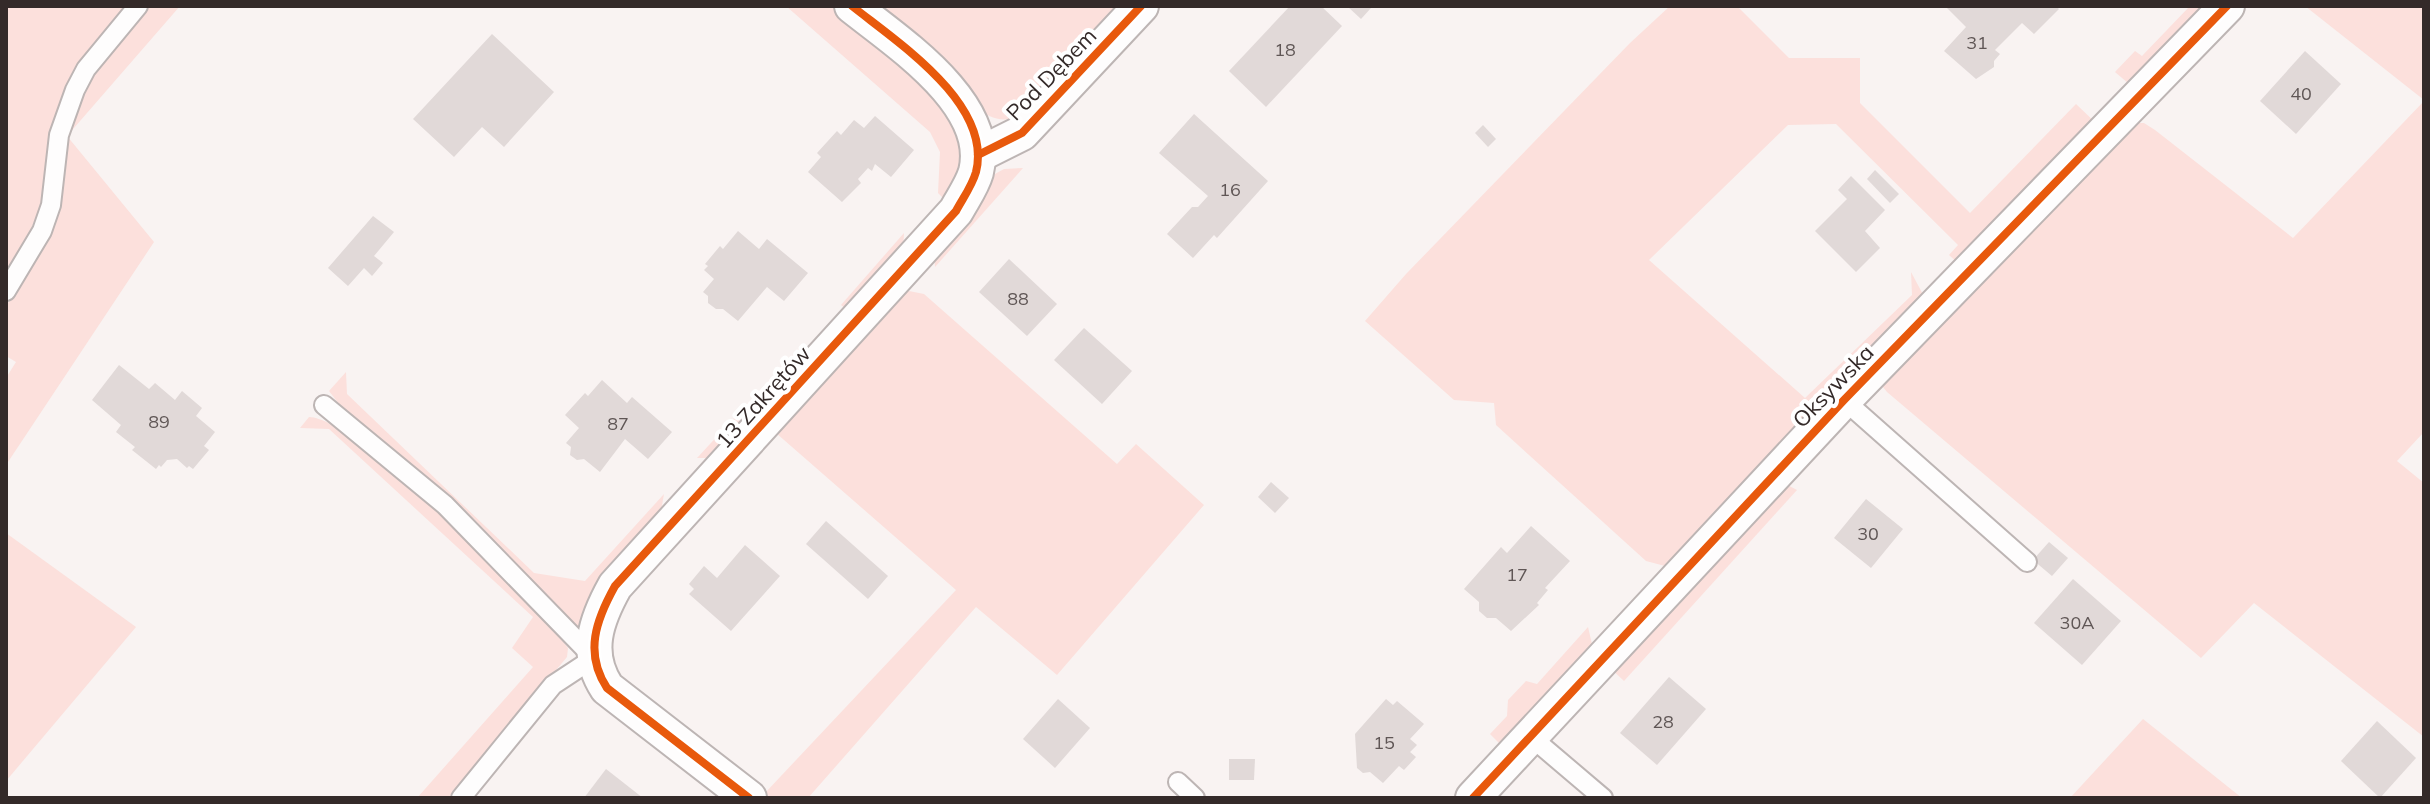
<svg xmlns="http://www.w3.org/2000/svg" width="2430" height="804" font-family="Mulish,sans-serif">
<rect width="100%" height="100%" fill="#f9f3f2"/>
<g fill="#fce0dc">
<polygon points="6,6 127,6 89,51 73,74 43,200 31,229 6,272"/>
<polygon points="147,6 180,6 67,136 154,242 6,465 6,378 16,362 6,356 6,306 41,253 52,231 63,186 66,137 78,104 102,60"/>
<polygon points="786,6 835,6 924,79 946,102 961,144 961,166 946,201 938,193 940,152 930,132"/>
<path d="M872 6H1127L1022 116C1001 123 991 119 974 106Z"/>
<polygon points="1670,6 1737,6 1789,58 1860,58 1860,103 1970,213 2076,104 2099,126 1960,265 1949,255 1958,245 1836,124 1788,125 1649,260 1805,398 1912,295 1911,272 1926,300 1665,566 1646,561 1496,425 1494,403 1454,400 1365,321 1406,274 1630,43"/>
<polygon points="2190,6 2216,6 2135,89 2115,72 2135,51 2142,56"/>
<polygon points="2305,6 2424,6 2424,100"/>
<polygon points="2424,101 2424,432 2397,461 2424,483 2424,737 2254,603 2201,658 1887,392 1878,381 2134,123 2144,123 2155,130 2293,238"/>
<polygon points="1023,168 935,267 934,253 993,175 1004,169"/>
<polygon points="904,233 903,251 850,312 841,305"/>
<polygon points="904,290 924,294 1117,464 1136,444 1204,505 1057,675 976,607 808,798 771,798 765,793 956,590 776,433"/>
<polygon points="801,346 806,359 713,458 697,458"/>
<polygon points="346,372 347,394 534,573 585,581 664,494 660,517 580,632 345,412 329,391"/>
<path d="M309 417C357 418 513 586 553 627L568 648 567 657 448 798H417L533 667 512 648 533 617 329 429 300 428Z"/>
<polygon points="1780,481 1797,490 1624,681 1607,665"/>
<polygon points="6,533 136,627 6,781"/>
<polygon points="1588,627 1592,644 1499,743 1490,734 1507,716 1508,700 1526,681 1537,684"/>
<polygon points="2143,719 2242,798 2070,798"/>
</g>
<g fill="#e1d9d8">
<polygon points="1290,6 1321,6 1342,26 1266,107 1229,71"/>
<polygon points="1347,6 1368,6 1371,8 1361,19"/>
<polygon points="1945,6 2056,6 2059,9 2034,34 2022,23 1995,50 2000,54 1994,61 1994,67 1976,79 1944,51 1966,27"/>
<polygon points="492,34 554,92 504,147 482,127 454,157 413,119"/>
<polygon points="2305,51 2341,84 2296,134 2260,101"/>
<polygon points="1194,114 1268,181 1217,238 1214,235 1193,258 1167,234 1192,207 1198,207 1208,196 1159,153"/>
<polygon points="875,116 914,150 891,177 875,164 872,171 868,168 858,179 861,183 842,202 808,172 821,157 817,153 837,131 841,135 854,120 864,128"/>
<polygon points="1483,125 1496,139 1488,147 1475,133"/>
<polygon points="1875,170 1899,194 1890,203 1867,179"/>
<polygon points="1851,176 1885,210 1865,231 1880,248 1856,272 1815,231 1847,199 1838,190"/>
<polygon points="373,216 394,232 374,256 383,263 372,276 364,268 348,286 328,268"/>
<polygon points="738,231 759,249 767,239 808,273 784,301 767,287 738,321 723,309 716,309 708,303 708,296 703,292 714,279 704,270 708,266 705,264 720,246 723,249"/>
<polygon points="1009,259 1057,304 1027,336 979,292"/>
<polygon points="1084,328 1132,371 1102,404 1054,360"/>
<polygon points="119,365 149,389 155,383 175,400 182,391 202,408 196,416 215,432 204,446 209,450 193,469 189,466 187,468 177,459 167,460 161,467 159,465 156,469 132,450 135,447 116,432 121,425 92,400"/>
<polygon points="602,380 627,403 632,397 672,432 648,459 625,439 600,472 584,459 577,460 570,455 571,447 566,443 579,428 565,415 585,393 588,396"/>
<polygon points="1271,482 1289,498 1275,513 1258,497"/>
<polygon points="1866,499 1903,529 1871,568 1834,538"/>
<polygon points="826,521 888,576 868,599 806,544"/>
<polygon points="1531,526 1570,561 1545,588 1548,590 1537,603 1539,605 1511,631 1496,618 1487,618 1479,611 1479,602 1464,589 1501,547 1507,553"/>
<polygon points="2049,542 2068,558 2052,576 2033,560"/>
<polygon points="745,545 780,576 731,631 689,594 694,589 689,584 704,566 717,578"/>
<polygon points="2073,579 2121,621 2082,665 2034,623"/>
<polygon points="1669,677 1706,709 1657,765 1620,733"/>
<polygon points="1058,699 1090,728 1055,768 1023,739"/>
<polygon points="1386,699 1393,705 1397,701 1424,724 1410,739 1417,745 1410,752 1416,757 1404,770 1399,766 1383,783 1370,772 1363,773 1357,768 1355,734"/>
<polygon points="2377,721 2416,758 2380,798 2341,761"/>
<polygon points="1229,759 1255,759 1254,780 1229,780"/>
<polygon points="606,769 643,798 584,798"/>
</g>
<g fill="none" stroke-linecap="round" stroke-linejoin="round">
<defs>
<g id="lane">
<polyline points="6,291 42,231 51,205 59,135 75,90 86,69 138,6"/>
<polyline points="1844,400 2027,562"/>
<polyline points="324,405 445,505 594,658 553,685 461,798"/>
<polyline points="1530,736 1603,798"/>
<polyline points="1178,782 1195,798"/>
</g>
<g id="street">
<polyline points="978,155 1022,133 1141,6"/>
<path d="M749 798 607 688C584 653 596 620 615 586L956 211C963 198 972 186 976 172 993 104 897 42 852 6"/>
<polyline points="1473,798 1844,400 2227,6"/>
</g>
</defs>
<use href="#lane" stroke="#bdb5b4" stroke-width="22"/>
<use href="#street" stroke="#bdb5b4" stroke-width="38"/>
<use href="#lane" stroke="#fefdfd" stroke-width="18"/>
<use href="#street" stroke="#fefdfd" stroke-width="34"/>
<defs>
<g id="cycleway">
<polyline points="978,155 1022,133 1141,6"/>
<path d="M749 798 607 688C584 653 596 620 615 586L956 211C963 198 972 186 976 172 993 104 897 42 852 6"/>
<polyline points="1473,798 1844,400 2227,6"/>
</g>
</defs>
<use href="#cycleway" stroke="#fff" stroke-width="13"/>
<use href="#cycleway" stroke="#e8590c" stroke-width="8"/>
</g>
<g text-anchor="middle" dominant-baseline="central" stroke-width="8" stroke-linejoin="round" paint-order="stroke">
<g font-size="18" fill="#5f5655">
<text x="1977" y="42">31</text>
<text x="1285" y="49">18</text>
<text x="2301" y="93">40</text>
<text x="1230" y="189">16</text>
<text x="1018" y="298">88</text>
<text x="159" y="421">89</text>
<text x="618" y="423">87</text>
<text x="1868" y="533">30</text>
<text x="1517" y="574">17</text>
<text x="2077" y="622">30A</text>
<text x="1663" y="721">28</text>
<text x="1384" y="742">15</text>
</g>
<g font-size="22" fill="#342a29" stroke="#fff">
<text transform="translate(1051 74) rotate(-46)">Pod Dębem</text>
<text transform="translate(1833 386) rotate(-46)">Oksywska</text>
<text transform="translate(763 397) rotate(-48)">13 Zakrętów</text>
</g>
</g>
<rect width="2430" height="804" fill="none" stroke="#342a29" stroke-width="16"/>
</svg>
